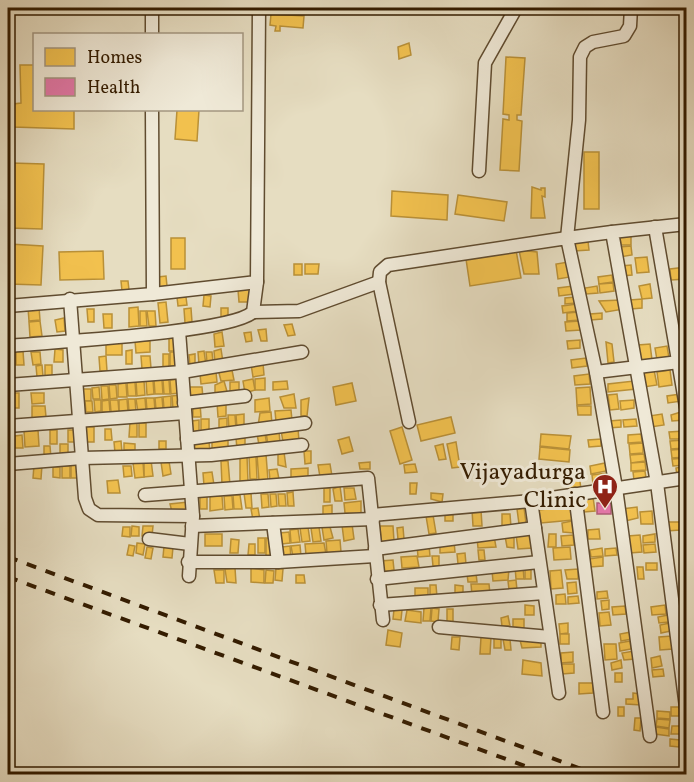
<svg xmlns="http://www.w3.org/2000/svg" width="694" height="782" font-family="Vollkorn,serif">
<rect width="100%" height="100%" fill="#e6ddc1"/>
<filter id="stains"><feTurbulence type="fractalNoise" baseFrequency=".00333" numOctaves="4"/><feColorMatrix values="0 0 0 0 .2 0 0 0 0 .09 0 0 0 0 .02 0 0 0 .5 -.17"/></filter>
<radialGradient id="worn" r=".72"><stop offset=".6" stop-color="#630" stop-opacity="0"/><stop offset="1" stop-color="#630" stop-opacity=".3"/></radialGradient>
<g fill="#f2c14e" stroke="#b99037" stroke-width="1.5">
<polygon points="271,14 304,16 303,28 280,26 280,31 275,31 276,26 270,25"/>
<polygon points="409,43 411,55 399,59 398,47"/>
<polygon points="506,57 525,58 521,115 517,115 517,120 522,121 519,171 500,170 503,119 509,120 509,115 503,114"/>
<polygon points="20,65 34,65 34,110 74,110 74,129 13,127 13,104 21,103"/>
<polygon points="177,110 199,110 197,141 175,139"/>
<rect x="584" y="152" width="15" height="57"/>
<polygon points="11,163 44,164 42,229 9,228"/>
<polygon points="532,187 541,190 541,188 545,188 545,197 542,196 545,218 531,218"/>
<polygon points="392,191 448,195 447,220 391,216"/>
<polygon points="458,195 507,202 504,221 455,214"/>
<polygon points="631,236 631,245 621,245 620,237"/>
<rect x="171" y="238" width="14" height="31"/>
<polygon points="588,241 589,250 574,251 573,242"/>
<polygon points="9,244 43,246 41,285 8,284"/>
<polygon points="631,246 632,255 620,257 619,247"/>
<polygon points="516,250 521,278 470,286 466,259"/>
<polygon points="519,250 537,252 539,274 524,274"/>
<polygon points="103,251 104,279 60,280 59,252"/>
<polygon points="647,257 649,272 637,273 635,258"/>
<polygon points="568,262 570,277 558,279 556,264"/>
<rect x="294" y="264" width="8" height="11"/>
<polygon points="305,264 319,264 318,274 305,274"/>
<polygon points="631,265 632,275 622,276 621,266"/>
<polygon points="686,267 686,279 671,280 670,269"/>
<polygon points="612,275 613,282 599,284 598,277"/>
<polygon points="166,276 167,286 159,287 158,277"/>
<polygon points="121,281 128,281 129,290 122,291"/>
<polygon points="613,283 614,291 600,293 599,284"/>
<polygon points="650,284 652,298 642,299 639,286"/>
<polygon points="573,286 574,294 559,296 558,288"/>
<polygon points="597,286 598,293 586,294 585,288"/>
<polygon points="250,289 251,302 239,302 238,290"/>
<polygon points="204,295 211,296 210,307 203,306"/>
<polygon points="177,297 186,297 187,305 178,306"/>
<polygon points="575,297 576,303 565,304 565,298"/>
<polygon points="642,299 642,308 631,309 630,300"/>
<polygon points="621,300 624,309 606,312 599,301"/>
<polygon points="166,302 168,322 160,323 158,303"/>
<polygon points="577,304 578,311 563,313 562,306"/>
<polygon points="39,307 40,320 29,321 28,308"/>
<polygon points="138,307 139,326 129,327 129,308"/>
<polygon points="191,308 192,322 185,323 184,309"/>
<rect x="221" y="308" width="7" height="10"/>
<polygon points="87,309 94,309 94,322 88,322"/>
<polygon points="140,311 146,311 147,326 140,326"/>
<polygon points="147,311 155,311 156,326 149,326"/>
<polygon points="579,312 580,320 567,321 567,313"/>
<polygon points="602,313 602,319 591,320 590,314"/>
<polygon points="103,314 112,314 112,328 104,328"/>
<polygon points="64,318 65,331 57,332 55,320"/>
<polygon points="40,321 42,336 30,337 29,322"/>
<polygon points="580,321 581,330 566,331 565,322"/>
<polygon points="292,324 295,335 288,336 284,325"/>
<polygon points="266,329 267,341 261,341 258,330"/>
<polygon points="222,332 224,346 215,347 214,334"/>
<polygon points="251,332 252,341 246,342 244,333"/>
<polygon points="169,337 175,337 176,351 169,351"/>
<polygon points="580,340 580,348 568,349 567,341"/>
<polygon points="135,341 150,341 150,352 136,353"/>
<rect x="106" y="342" width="16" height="13"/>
<polygon points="606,342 612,344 614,362 608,363"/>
<polygon points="650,344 652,360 640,362 638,345"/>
<polygon points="667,346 669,358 657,360 655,348"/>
<polygon points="55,349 63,350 63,362 54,362"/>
<polygon points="221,349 223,362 215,363 214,351"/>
<polygon points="132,350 132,364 126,364 126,351"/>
<polygon points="16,351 23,351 24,365 16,365"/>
<polygon points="204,351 206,365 199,365 198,352"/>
<polygon points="31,352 40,352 41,364 33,365"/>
<polygon points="170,352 177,352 178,366 170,366"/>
<polygon points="206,352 212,352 213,362 207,362"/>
<rect x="163" y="354" width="6" height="13"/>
<polygon points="195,354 195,365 190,366 189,355"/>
<polygon points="106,356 107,371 100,371 99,357"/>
<polygon points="141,356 150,356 151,368 142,369"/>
<polygon points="586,358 587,366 572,368 571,360"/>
<polygon points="263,363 264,375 253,377 251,364"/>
<polygon points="42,365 43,376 37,377 36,366"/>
<polygon points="45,365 52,365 52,376 45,377"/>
<polygon points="218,369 232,370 234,380 221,381"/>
<polygon points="654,370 657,385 644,387 641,372"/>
<polygon points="670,370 672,385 659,387 657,372"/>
<polygon points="216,372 217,382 201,384 200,374"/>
<polygon points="589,374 590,384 575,385 574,376"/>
<polygon points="265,378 265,390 255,390 255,379"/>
<polygon points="178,379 179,393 171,394 170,380"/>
<polygon points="253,379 255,390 245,393 243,381"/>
<polygon points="146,380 153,380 154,394 147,395"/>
<polygon points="154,380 162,380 163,394 155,394"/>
<polygon points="163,380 169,380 170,394 164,394"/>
<polygon points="136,381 144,381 145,395 137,396"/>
<polygon points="224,381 228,395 215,397 215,385"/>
<polygon points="287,381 288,389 273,390 273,382"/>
<polygon points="634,381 636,389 608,392 608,384"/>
<polygon points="127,382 135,382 136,396 128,396"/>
<rect x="230" y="382" width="9" height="9"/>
<polygon points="126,383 127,397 118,397 118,384"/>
<polygon points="352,383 356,401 336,405 333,387"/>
<polygon points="109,385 116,385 117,398 110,399"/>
<polygon points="101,386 108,386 109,399 102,400"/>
<polygon points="99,387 100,399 93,399 92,388"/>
<polygon points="188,387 202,387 203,398 190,400"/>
<polygon points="590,387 591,404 577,405 576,388"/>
<polygon points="83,389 91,389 91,401 84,401"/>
<rect x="11" y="393" width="8" height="15"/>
<polygon points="31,393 44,393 44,403 32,404"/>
<polygon points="294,394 296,408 284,408 280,397"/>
<polygon points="617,394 619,409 610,410 608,395"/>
<polygon points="680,394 682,401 668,403 667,396"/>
<polygon points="180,395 181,408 173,409 172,396"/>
<polygon points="171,396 171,409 164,409 163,397"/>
<polygon points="162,397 163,409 156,410 155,398"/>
<polygon points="145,398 146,411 138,412 136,399"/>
<polygon points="146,398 154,398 155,410 147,411"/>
<polygon points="269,398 270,411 255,412 255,400"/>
<polygon points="309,398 307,416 301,416 301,400"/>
<polygon points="127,399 128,412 119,412 119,400"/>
<polygon points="128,399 135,399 136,412 129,412"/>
<polygon points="94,400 101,400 101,411 95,412"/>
<polygon points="109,400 110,412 102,412 102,401"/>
<polygon points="110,400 118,400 119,412 111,412"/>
<polygon points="634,400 634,408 621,410 620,401"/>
<polygon points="85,401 92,401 93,412 86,412"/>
<polygon points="217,402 226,402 226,416 218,417"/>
<polygon points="200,403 201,417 193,417 193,404"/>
<polygon points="32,406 45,406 46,417 32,418"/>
<polygon points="577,406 591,406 591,415 578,415"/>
<polygon points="291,410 292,420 276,422 275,411"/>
<polygon points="684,411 685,420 672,421 671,415"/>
<polygon points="271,412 272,424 258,426 260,413"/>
<polygon points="244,414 244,429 237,429 236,415"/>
<polygon points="662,414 664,425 651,427 649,416"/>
<polygon points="228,415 235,415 236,429 229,429"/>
<polygon points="451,417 455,433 421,441 417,425"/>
<polygon points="227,418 227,430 219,430 219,419"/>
<rect x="201" y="419" width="8" height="12"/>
<polygon points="636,419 637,426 624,427 623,420"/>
<polygon points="199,420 199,433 192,433 192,421"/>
<polygon points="621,420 621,427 609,428 609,421"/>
<polygon points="130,422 137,423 137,437 129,437"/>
<rect x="139" y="423" width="7" height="14"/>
<polygon points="85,426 94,427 94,442 85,442"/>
<polygon points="402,427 412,460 400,464 390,431"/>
<polygon points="298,428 299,441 283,442 281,430"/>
<polygon points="105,429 111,429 112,440 105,440"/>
<polygon points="38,430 39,446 25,447 24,431"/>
<rect x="50" y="430" width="7" height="14"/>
<polygon points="68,430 75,430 76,442 68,442"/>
<polygon points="279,431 280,443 268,445 266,432"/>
<polygon points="684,431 685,439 670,439 669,432"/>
<polygon points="257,434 265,434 267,445 259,445"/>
<polygon points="541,434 571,436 569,449 540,446"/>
<polygon points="641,434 642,442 628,443 628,435"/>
<rect x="8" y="435" width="6" height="13"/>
<polygon points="22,435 23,448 15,448 15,436"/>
<polygon points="349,437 353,451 342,454 338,440"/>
<polygon points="236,438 245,438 245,449 237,449"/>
<polygon points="601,439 601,446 589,447 588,440"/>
<rect x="212" y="440" width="16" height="11"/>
<polygon points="684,440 685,448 671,449 670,441"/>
<polygon points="121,441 122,452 115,453 114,442"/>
<rect x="159" y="441" width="7" height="8"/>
<polygon points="209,442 210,452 194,453 191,444"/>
<polygon points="456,442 460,467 452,468 447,444"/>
<polygon points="124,443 135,444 135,450 124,450"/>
<polygon points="643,443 643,453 630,454 629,444"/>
<rect x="60" y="444" width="8" height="13"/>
<polygon points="443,444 446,459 439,460 435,446"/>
<polygon points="44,446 50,446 51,458 44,459"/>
<polygon points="540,447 570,450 569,462 539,459"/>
<polygon points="685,449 686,457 672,458 671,450"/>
<polygon points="304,451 311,451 311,463 305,464"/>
<polygon points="284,452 286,467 278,465 278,453"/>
<polygon points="266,454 268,481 259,481 257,455"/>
<polygon points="644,454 645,461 631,463 630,455"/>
<polygon points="247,456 248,482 240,482 240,457"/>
<polygon points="249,456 256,456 257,479 250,479"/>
<polygon points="686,458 686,465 673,466 672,459"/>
<polygon points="151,460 153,476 144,477 144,461"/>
<polygon points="169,461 171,474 163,476 161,462"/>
<polygon points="221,461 228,461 230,485 222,485"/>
<polygon points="143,462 144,477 135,478 133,463"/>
<polygon points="370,462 370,469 360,469 359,463"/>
<polygon points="645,462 646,470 631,471 631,463"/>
<polygon points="605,463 606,471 591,474 590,466"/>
<polygon points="330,464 332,476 320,477 318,465"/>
<polygon points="415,464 417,472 405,473 404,465"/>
<polygon points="34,465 42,465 41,479 33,478"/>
<rect x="71" y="465" width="7" height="13"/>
<rect x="62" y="466" width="8" height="12"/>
<polygon points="123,466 131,466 132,476 124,477"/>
<polygon points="686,466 686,474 677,476 676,468"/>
<polygon points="53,467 60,467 60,478 53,477"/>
<polygon points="578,467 581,489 567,490 563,468"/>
<polygon points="308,468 308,478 291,479 291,469"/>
<polygon points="277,469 279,479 270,480 269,470"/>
<polygon points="645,471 646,478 634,480 633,472"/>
<polygon points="212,472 214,485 204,486 203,473"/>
<polygon points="606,473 608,482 593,484 592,475"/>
<polygon points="118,480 120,493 108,493 107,481"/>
<polygon points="410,483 417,483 416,494 410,494"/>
<polygon points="340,486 342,501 335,501 333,489"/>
<rect x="324" y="488" width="6" height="14"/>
<polygon points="344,488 354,488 356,499 345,500"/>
<polygon points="293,492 294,506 288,506 287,493"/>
<polygon points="244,493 251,493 252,508 246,508"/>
<polygon points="431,493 443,494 442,502 431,499"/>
<polygon points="261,494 268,494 269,507 262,508"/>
<polygon points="270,494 276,494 277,506 271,507"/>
<polygon points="278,494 285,494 286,506 279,506"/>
<rect x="200" y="495" width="7" height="14"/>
<polygon points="233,495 240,495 242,509 234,509"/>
<polygon points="210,496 222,496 223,509 210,511"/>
<polygon points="224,496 232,496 233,509 225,510"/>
<polygon points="593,497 595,511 584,512 583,498"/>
<polygon points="361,501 361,514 345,513 344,503"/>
<polygon points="188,502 189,512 172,512 170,504"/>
<polygon points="332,505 332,515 323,515 323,506"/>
<polygon points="571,506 573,520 541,523 539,510"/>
<polygon points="637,507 638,518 625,521 622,509"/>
<polygon points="258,508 260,520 253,520 251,509"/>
<polygon points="524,508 526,523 519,524 517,509"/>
<polygon points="472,510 481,510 482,526 473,526"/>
<polygon points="652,511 653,524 641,524 640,512"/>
<rect x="445" y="514" width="8" height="7"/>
<polygon points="502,514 510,514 511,527 502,527"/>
<polygon points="433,515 436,533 429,534 426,516"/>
<polygon points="572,521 573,533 563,532 562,523"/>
<polygon points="666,522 680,522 680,530 667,531"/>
<polygon points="352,524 354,539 344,541 342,525"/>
<polygon points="132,526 139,527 139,536 131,536"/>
<polygon points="143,526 153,526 152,536 142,536"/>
<polygon points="380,526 393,526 394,541 381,542"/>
<polygon points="123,527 130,527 130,537 122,536"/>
<polygon points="308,527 310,541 302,542 300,528"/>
<polygon points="319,527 321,541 313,542 311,528"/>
<polygon points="322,527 330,527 333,538 324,540"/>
<polygon points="403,527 404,539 398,540 397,528"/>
<polygon points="298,529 300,542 291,543 290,530"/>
<polygon points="599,529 600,539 588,539 588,530"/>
<polygon points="289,532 290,543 282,544 280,533"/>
<rect x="205" y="534" width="17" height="12"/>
<polygon points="514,534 514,548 507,547 505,536"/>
<polygon points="549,534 556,534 556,547 548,547"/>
<polygon points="655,534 655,542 643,543 643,536"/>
<polygon points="516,535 531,535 533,548 518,549"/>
<polygon points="573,535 574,545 562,546 561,536"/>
<polygon points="640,535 642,552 630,553 628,536"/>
<polygon points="494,536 496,547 478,548 477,538"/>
<rect x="258" y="538" width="7" height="15"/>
<polygon points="266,538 274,538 273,557 266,557"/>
<polygon points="231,539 239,540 238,553 230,553"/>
<polygon points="340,540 341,552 327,553 326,541"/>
<polygon points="454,541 455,552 440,553 440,543"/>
<polygon points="137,543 145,544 143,555 136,553"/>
<polygon points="324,543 326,554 306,555 305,544"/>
<polygon points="249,544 255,544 255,555 248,555"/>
<polygon points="655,544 656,552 644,553 643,545"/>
<polygon points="129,545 135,546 133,556 127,555"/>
<polygon points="300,545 301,556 293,557 291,546"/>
<polygon points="417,545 429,545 430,556 418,557"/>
<polygon points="164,546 173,547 172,558 163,557"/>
<polygon points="290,546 291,558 283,559 282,547"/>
<polygon points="147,547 153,548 151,559 145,558"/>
<polygon points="570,547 571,559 554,560 553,548"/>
<polygon points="602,548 603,556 591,557 590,550"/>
<polygon points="616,548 617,555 605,556 605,549"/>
<polygon points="478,550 484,550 485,560 479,560"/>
<polygon points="465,553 466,564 458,564 457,554"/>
<polygon points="417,556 419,567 402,568 401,557"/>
<polygon points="432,556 439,556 439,566 433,566"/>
<polygon points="603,557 603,566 590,567 589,559"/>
<polygon points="393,560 394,570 382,572 380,561"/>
<rect x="646" y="563" width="11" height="7"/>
<polygon points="515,567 523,567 524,579 516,579"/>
<rect x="525" y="567" width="6" height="12"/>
<polygon points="637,567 643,567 644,579 638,579"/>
<polygon points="235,568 236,583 227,582 225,569"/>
<polygon points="251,568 264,570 264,583 251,582"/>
<polygon points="276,568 283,569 282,581 275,580"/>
<polygon points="509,569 508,580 493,581 492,571"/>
<polygon points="578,569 578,579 567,579 565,570"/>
<polygon points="214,570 224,570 224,583 216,583"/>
<polygon points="266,570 274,571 273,583 265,583"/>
<polygon points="561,570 563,588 551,589 550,571"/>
<polygon points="476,573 477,582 468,582 467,574"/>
<polygon points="296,575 304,575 305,583 296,583"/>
<polygon points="516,580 517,590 509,590 508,581"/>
<polygon points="576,582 577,593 568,594 567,583"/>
<polygon points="471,584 489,584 490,594 472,595"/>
<polygon points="430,585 436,585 437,597 430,597"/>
<polygon points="455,585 463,586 463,595 455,595"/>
<polygon points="415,588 428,588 428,597 415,598"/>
<polygon points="607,591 608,598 597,599 597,592"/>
<polygon points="565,594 566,604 556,604 556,595"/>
<polygon points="578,596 579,603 568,604 568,597"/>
<polygon points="609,600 609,609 602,610 601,601"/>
<polygon points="525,605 534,606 534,615 525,615"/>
<polygon points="665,605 666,614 652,615 651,607"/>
<polygon points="625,606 626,614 613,615 612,607"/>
<polygon points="424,608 431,608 430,621 423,621"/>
<polygon points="432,608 439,609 438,622 431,621"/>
<polygon points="394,609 402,610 401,620 393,619"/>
<rect x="447" y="609" width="6" height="16"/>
<polygon points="407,610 421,612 421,623 405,621"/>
<polygon points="609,612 611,625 600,626 599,613"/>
<polygon points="668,615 669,622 659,623 658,617"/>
<polygon points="508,616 510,626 502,626 501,618"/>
<polygon points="513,619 524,619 524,628 513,627"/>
<polygon points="568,623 568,633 560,634 559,624"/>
<polygon points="670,623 671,631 661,633 660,625"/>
<polygon points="388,630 402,633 400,647 386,645"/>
<polygon points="631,632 632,639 621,641 620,634"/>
<rect x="560" y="634" width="9" height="10"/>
<rect x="494" y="636" width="7" height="12"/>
<polygon points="672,636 673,649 660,650 659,637"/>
<polygon points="452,637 460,637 459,650 451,649"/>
<polygon points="481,637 491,637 490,654 480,654"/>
<polygon points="541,638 541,647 522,648 520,640"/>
<polygon points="503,639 510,639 511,650 505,650"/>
<polygon points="630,641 631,649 620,651 619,643"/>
<polygon points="604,644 616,644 617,659 605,660"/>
<polygon points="634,651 635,659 624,660 622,653"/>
<polygon points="573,652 573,662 561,663 561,653"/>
<polygon points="660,656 662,666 652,668 651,658"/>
<polygon points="523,660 541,663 542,676 522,674"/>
<polygon points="621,660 622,668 612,670 611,663"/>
<polygon points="561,664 574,664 574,673 562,674"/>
<polygon points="663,669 664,676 653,677 652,670"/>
<rect x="615" y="673" width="7" height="9"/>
<polygon points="579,683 593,683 593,693 579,694"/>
<polygon points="633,693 641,694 641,705 626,704 626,699 633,699"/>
<rect x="618" y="707" width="6" height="9"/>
<rect x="671" y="707" width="8" height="9"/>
<polygon points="657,711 670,712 670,719 657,718"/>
<polygon points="635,718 641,718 640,731 634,730"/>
<polygon points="657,719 670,720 669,728 656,726"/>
<polygon points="672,726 685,726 685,734 671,734"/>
<polygon points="656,727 669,729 669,736 655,734"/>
<polygon points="670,739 680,740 679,747 670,746"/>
</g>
<rect fill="#e377a8" stroke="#ae5c76" stroke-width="1.5" x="597" y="503" width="14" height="11"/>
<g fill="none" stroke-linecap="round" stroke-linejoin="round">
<defs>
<g id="minor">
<polyline points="152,8 152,34"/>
<polyline points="152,110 153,294"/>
<polyline points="479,171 485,63 516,8"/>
<polyline points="686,224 612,232 657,483 686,707"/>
<polyline points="655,227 686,407"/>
<polyline points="612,232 567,238 579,120 580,57 585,47 593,42 624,36 630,26 631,8"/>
<polyline points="70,299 85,498 89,509 98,515 193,516"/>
<polyline points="8,306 153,294 257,282 259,8"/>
<polyline points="253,312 299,311 379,282"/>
<polyline points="179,331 193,516 189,576"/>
<path d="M8 346C48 342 231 333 253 312L257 282"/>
<polyline points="596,372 679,362"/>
<polyline points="8,385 182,372 302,352"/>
<polyline points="184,403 245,396"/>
<polyline points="409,422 379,282 380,272 388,265 567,238 596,372 616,488 650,736"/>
<polyline points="8,426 185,413"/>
<polyline points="187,439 305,423"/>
<polyline points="8,464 82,458 211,455 302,445"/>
<polyline points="575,494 603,712"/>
<polyline points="145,495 368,478 383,620"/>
<polyline points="531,501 559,693"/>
<polyline points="372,515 531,501 686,478"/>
<polyline points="273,523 278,562"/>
<polyline points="192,526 373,519"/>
<polyline points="149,539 190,544"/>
<polyline points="375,549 535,528"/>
<polyline points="188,562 278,562 375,556"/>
<polyline points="377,579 539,562"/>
<polyline points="380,605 544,593"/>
<polyline points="674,613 686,613"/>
<polyline points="439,627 550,637"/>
</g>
</defs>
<use href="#minor" stroke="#604c30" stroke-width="15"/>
<use href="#minor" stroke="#efe9d7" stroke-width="12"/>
<g stroke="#341c00" stroke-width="4" stroke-dasharray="10 10" stroke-linecap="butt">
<polyline points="8,557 595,774"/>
<polyline points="8,577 547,774"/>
</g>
</g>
<defs>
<symbol id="hospital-pin" viewBox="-11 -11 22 30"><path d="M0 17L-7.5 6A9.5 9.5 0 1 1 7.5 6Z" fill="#8f2418" stroke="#efe9d7"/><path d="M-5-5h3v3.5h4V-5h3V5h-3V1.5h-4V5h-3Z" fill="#fff"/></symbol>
</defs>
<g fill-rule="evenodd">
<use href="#hospital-pin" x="590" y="472" width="30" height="40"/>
</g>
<g text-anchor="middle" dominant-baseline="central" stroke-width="6" stroke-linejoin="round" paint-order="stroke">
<g font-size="24" fill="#341c00" stroke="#efe9d7" text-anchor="end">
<text x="586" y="473">Vijayadurga<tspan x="586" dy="28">Clinic</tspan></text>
</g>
</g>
<rect width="694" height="782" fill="none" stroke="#e6ddc1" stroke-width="30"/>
<rect x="9" y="9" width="676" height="764" fill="none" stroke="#341c00" stroke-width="3"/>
<rect x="15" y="15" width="664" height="752" fill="none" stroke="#341c00" stroke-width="1.5"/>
<rect x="33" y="33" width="210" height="78" fill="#efe9d7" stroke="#a49781" stroke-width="1.5"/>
<rect x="45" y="48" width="30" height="18" fill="#f2c14e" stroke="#a49781" stroke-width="1.5"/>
<text x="87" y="63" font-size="18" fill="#341c00">Homes</text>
<rect x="45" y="78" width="30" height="18" fill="#e377a8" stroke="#a49781" stroke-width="1.5"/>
<text x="87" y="93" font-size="18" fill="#341c00">Health</text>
<rect width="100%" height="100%" filter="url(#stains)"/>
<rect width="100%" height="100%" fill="url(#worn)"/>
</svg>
